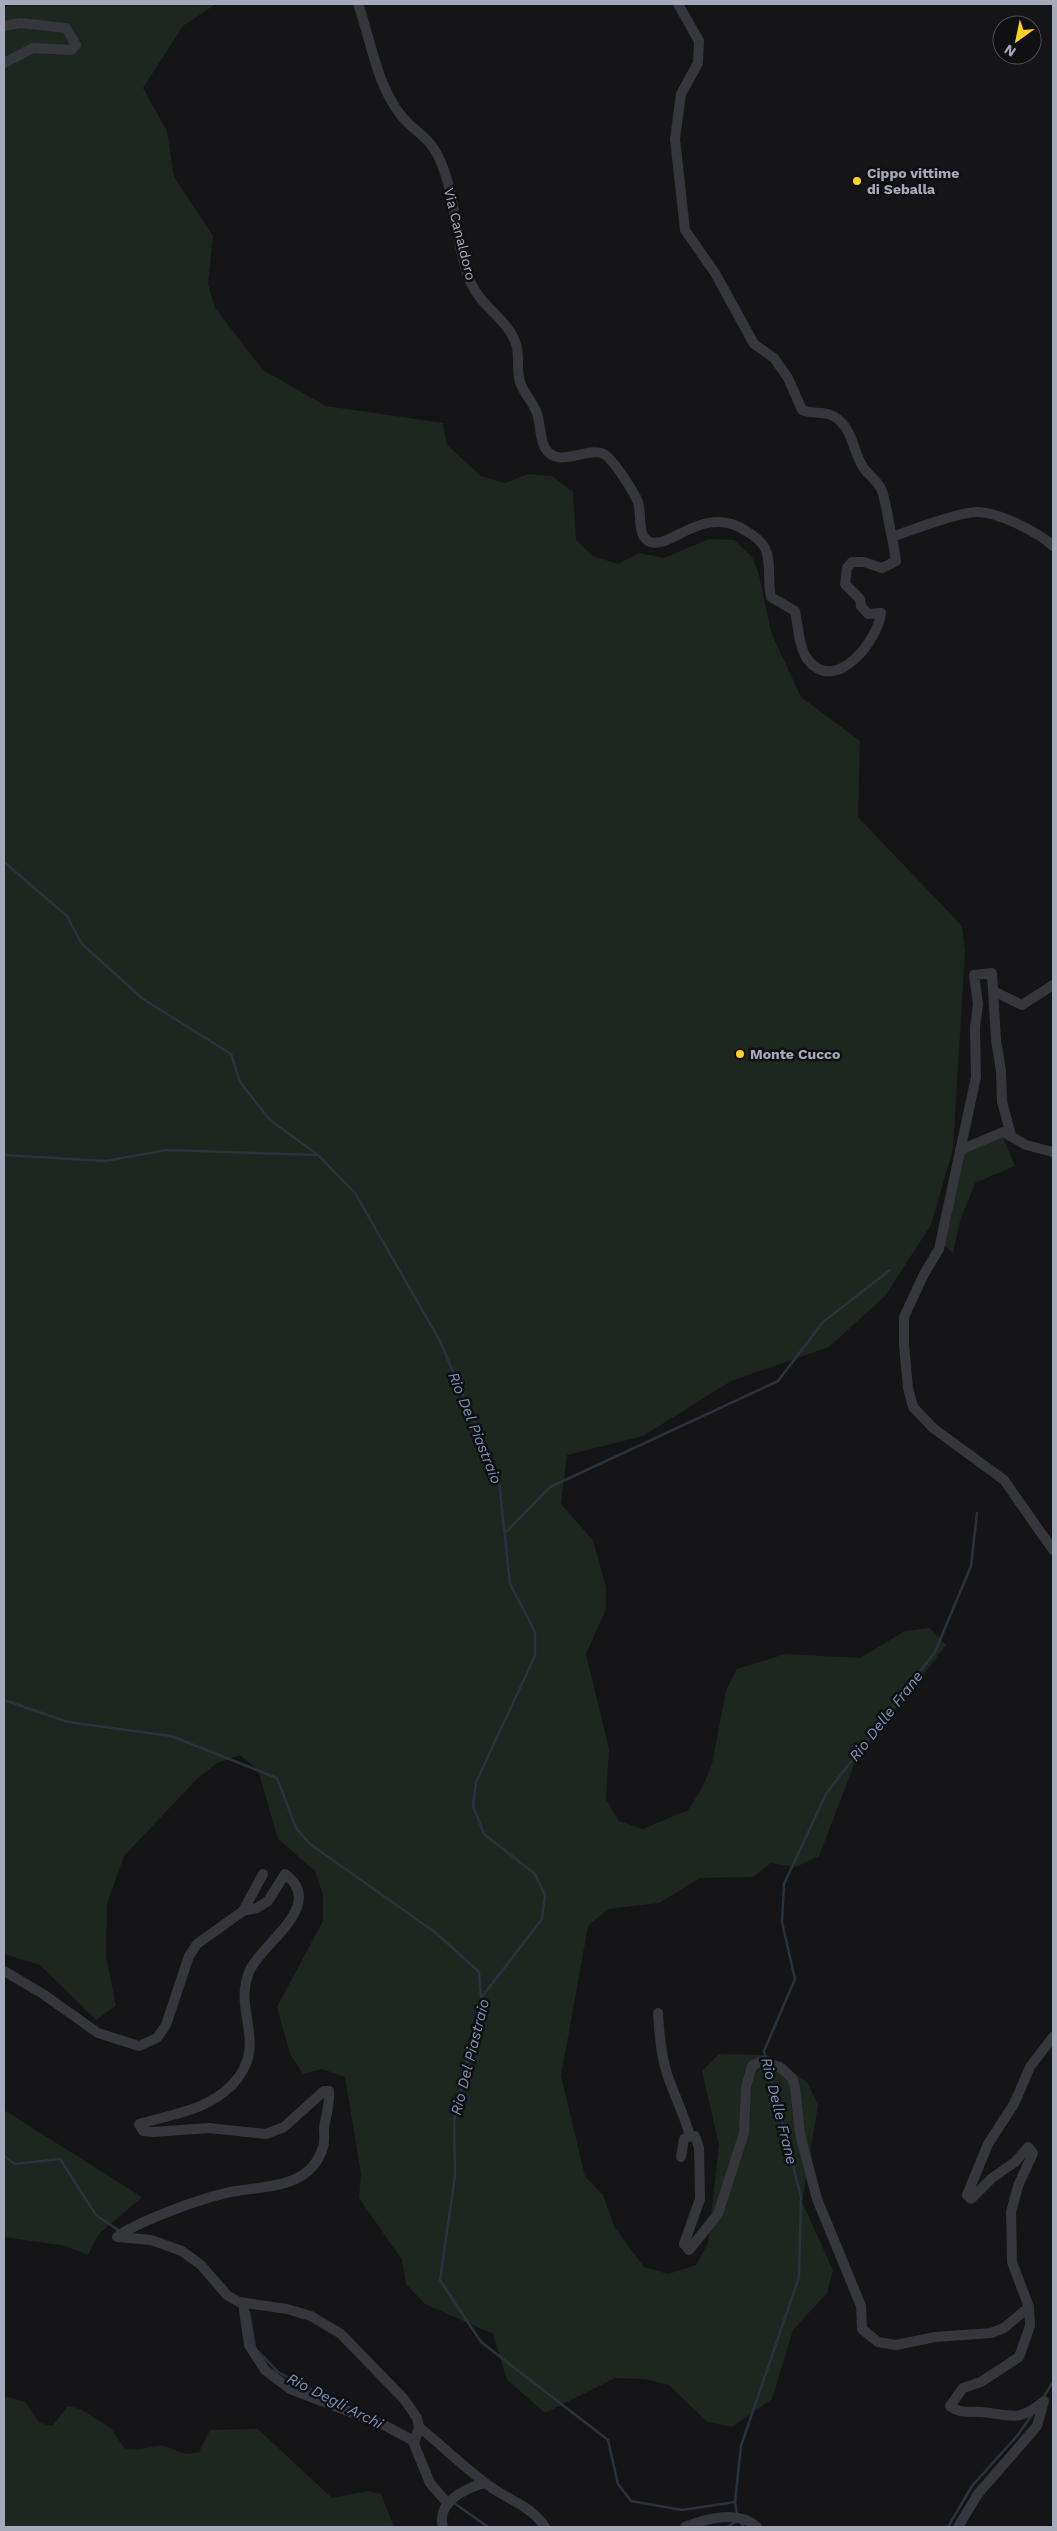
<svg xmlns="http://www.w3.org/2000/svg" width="1057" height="2531" font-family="'Work Sans',sans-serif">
<rect width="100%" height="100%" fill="#151517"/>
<g fill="#1d261f">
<polygon points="10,4 216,4 183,26 143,88 167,131 174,177 213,236 208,284 215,308 263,370 326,406 443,423 447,445 481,476 505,483 528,474 552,476 573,492 576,540 593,556 618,564 639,553 664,558 709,539 734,540 752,557 759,575 771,632 801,697 860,741 858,817 962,926 965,951 953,1149 931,1225 885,1296 829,1347 731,1381 643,1436 567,1455 561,1504 593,1540 606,1587 606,1609 586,1654 609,1749 606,1799 619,1821 643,1829 688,1810 702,1788 712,1764 726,1690 737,1669 785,1654 860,1658 905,1631 930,1628 946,1645 854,1765 819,1856 796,1867 771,1863 753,1877 700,1878 659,1903 608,1909 588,1926 561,2076 585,2176 603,2195 615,2228 644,2267 668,2274 696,2265 708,2243 719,2145 702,2071 719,2054 767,2055 807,2082 818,2105 802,2202 833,2270 827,2293 793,2330 772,2399 732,2427 707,2422 669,2385 645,2379 615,2378 545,2413 507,2380 493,2334 425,2304 406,2284 402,2260 359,2198 361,2174 345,2077 322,2069 303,2074 290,2054 277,2007 323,1921 323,1895 315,1871 278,1839 258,1770 240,1755 217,1763 197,1779 124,1856 107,1904 106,1956 116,2006 96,2020 40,1965 4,1954 4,8"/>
<polygon points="1002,1135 1015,1166 975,1183 960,1221 953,1253 942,1243 962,1154"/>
<polygon points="4,2110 142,2197 99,2234 88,2255 66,2246 4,2237"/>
<path d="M4 2396 25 2402 40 2423 52 2426 68 2406 80 2409 111 2428 124 2448C143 2453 151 2444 164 2446 180 2450 181 2457 199 2452L210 2430 258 2429 332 2498 368 2491 381 2494 394 2527H4Z"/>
</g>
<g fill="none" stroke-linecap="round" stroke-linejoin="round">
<g stroke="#2a323d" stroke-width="2.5">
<polyline points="4,862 67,916 82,944 143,999 231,1054 240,1082 270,1120 318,1155 355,1193 440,1341 499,1481 510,1584 535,1632 535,1656 476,1782 473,1806 484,1834 535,1874 545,1895 542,1919 481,1998 454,2122 455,2176 440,2280 481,2342 608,2440 618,2484 631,2501 682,2510 735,2502"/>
<polyline points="4,1155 105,1161 167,1150 316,1155"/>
<polyline points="505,1533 550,1487 778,1381 823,1322 890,1270"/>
<polyline points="4,1700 68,1722 171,1736 277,1778 296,1828 310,1844 436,1933 479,1972 481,1997"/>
<polyline points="766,2059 764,2051 795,1979 782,1922 784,1884 826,1794 935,1652 971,1566 977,1513"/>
<polyline points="4,2156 15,2164 60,2159 96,2215 121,2232"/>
<polyline points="249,2312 255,2347"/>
<polyline points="258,2351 278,2372 336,2402"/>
<polyline points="1043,2398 1053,2382"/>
<polyline points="454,2503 488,2527"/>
<polyline points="737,2515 735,2502 741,2446 799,2277 801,2197 768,2067"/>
<polyline points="740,2522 744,2527"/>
<polyline points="727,2527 737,2521"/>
<polyline points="948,2527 972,2486 1017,2436 1032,2415"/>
</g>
<g stroke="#36363d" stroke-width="10">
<path d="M358 4C371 40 376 83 400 114 416 135 430 134 442 165 457 202 455 246 471 283 481 307 508 319 516 344 520 356 516 370 520 382 523 392 532 401 536 411 541 422 539 437 545 448 558 470 586 446 604 454 613 459 634 492 638 502 642 514 637 534 648 541 668 553 703 502 746 531 753 535 761 541 765 548 772 562 767 582 771 597L795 611C798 625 799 649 808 660 836 695 878 640 881 613L868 614 861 606 860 599 845 584 847 568 852 562H864L882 568 896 561 892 537"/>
<path d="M678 4 699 41 698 63 681 94 675 139 685 230 715 273 754 344 774 358 788 378 802 410C813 415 825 410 835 417 854 430 852 450 863 467 868 475 879 482 882 491 887 505 888 522 892 537 911 530 959 512 977 512 998 512 1038 532 1053 546"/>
<polyline points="4,26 20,23 66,28 76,45 71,50 33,48 4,63"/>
<polyline points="993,991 1022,1005 1053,985"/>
<polyline points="1011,1135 1002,1102 1001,1071 996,1040 992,973 974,975 978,1004 975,1028 976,1077 939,1249 924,1274 904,1317 904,1345 908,1388 913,1407 933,1428 1004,1480 1053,1550"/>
<polyline points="960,1150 1003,1132 1026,1145 1053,1152"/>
<polyline points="243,1911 263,1874"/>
<path d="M4 1971 43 1994 98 2033 139 2046 157 2038 166 2025 189 1956 197 1944 243 1911 257 1908 268 1901 285 1874C327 1905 262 1943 250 1970 231 2012 271 2044 232 2085 206 2111 172 2114 139 2124L143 2131 153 2132 209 2128 266 2134 284 2127 324 2091H329C330 2104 326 2115 324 2128 324 2135 325 2142 323 2147 310 2191 262 2185 226 2193 200 2199 138 2221 117 2237L151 2240 182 2251 201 2265 227 2295 239 2302 287 2309 311 2316 341 2334 404 2399 417 2418 419 2427 414 2444 430 2483 448 2504"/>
<path d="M658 2013C659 2033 661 2054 667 2074 674 2095 684 2114 690 2136"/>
<polyline points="681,2157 684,2139 690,2136 695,2136 699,2148 700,2199 684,2244 689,2250 718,2214 744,2133 746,2087 752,2066 762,2061 780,2067 792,2078 795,2087 800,2134 817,2199 861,2306 862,2329 878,2342 896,2345 935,2337 991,2333 1004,2328 1029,2307"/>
<polyline points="243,2303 249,2345 265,2370 290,2389 382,2424 414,2441"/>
<path d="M419 2427C441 2445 462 2465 484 2482 504 2499 530 2504 545 2527"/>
<path d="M443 2527C436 2502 465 2489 484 2483"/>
<path d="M685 2527C706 2519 738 2509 757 2527"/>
<path d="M958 2527 978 2494 1037 2426 1044 2401C1017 2424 1010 2414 980 2412 968 2411 960 2414 950 2406L963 2388 981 2382 1019 2357 1030 2326 1029 2307 1012 2262 1011 2212 1018 2186 1033 2153 1028 2147 1015 2162 992 2178 971 2199 967 2195 988 2144 1014 2104 1030 2067 1053 2037"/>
</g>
</g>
<g fill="#ffd225" stroke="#101012" stroke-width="2">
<circle cx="857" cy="181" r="5"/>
<circle cx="740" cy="1054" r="5"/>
</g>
<g text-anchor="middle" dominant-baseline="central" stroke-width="5" stroke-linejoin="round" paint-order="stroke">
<g font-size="14" font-weight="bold" fill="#a6a9b9" stroke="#101012" text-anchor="start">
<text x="867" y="173">Cippo vittime<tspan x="867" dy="16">di Seballa</tspan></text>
<text x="750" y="1054">Monte Cucco</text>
</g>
<g font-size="14" fill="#a6a9b9" stroke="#101012">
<text transform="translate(460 234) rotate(76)">Via Canaldoro</text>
</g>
<g font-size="15" font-style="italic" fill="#7992b7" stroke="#101012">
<text transform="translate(475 1428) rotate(68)">Rio Del Piastraio</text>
<text transform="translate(886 1716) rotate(-52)">Rio Delle Frane</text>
<text transform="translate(470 2057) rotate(-76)">Rio Del Piastraio</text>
<text transform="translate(779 2111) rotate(76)">Rio Delle Frane</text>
<text transform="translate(335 2401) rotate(27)">Rio Degli Archi</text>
</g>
</g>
<rect width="1057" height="2531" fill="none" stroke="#a6a9b9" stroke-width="10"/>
<g transform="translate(1017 40) rotate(213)"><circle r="24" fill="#101012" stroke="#4c4d55"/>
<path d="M0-4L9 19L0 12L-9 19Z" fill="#ffd225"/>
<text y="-8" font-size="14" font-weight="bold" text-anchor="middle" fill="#a6a9b9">N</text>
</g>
</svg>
